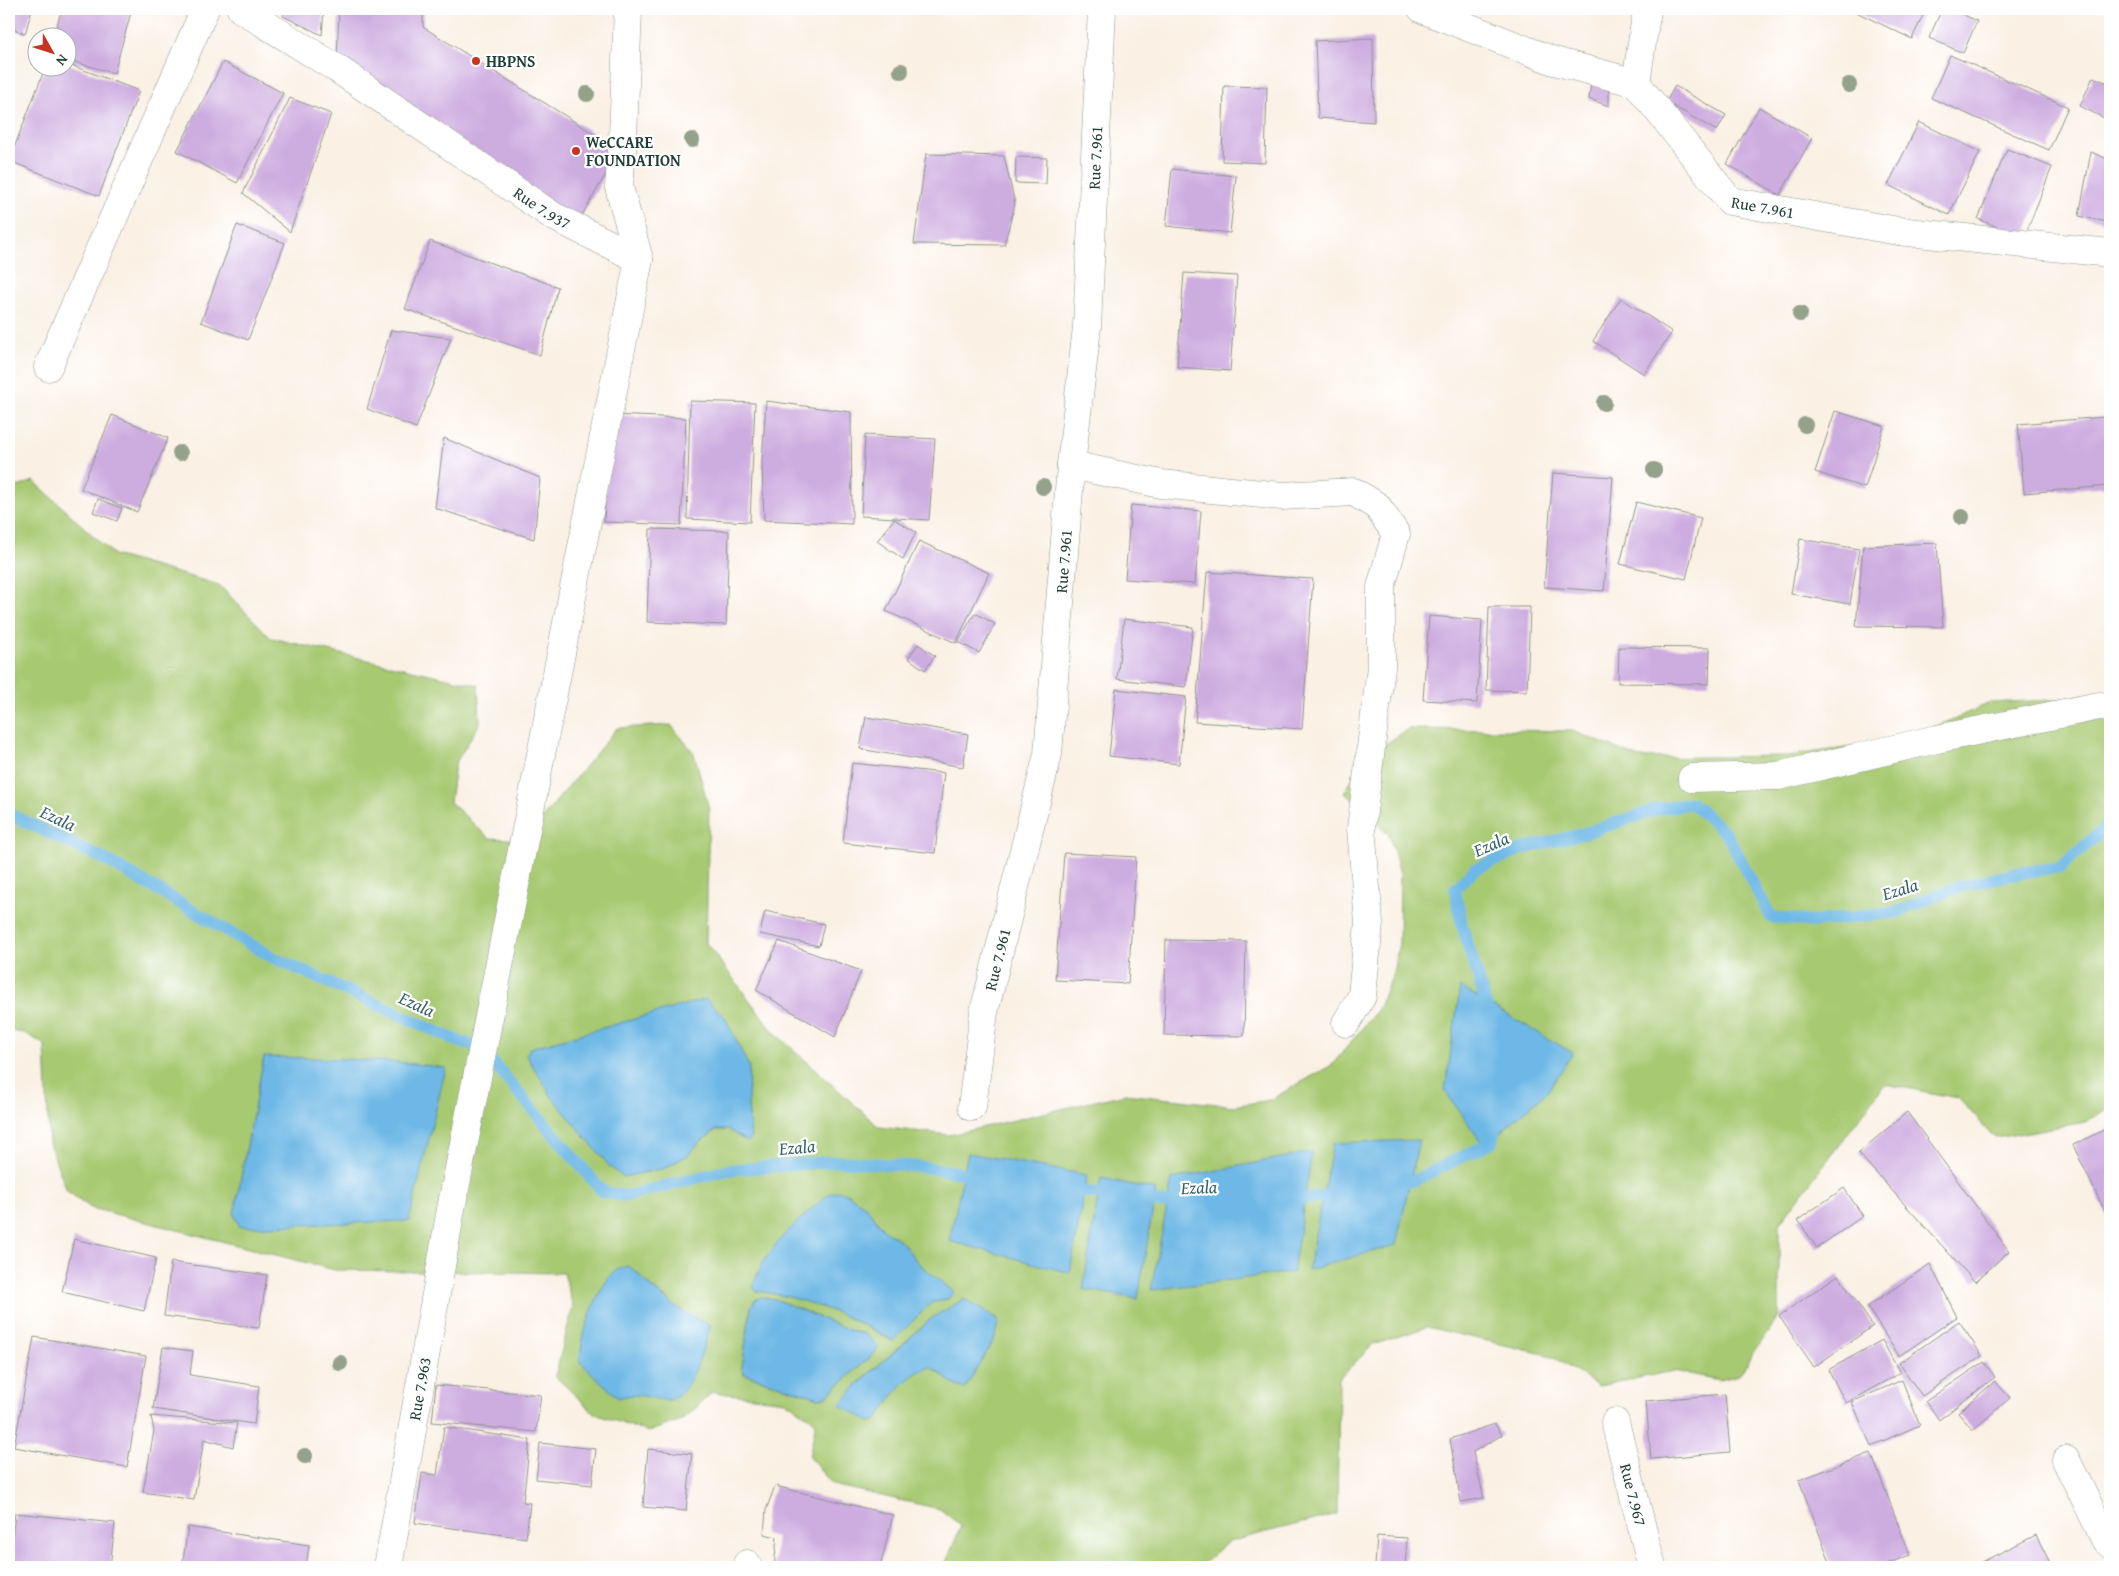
<svg xmlns="http://www.w3.org/2000/svg" width="2119" height="1576" font-family="'Gentium Book Plus',serif">
<rect width="100%" height="100%" fill="#fff"/>
<filter id="ink" filterUnits="userSpaceOnUse"><feTurbulence type="fractalNoise" baseFrequency=".02" numOctaves="2"/><feDisplacementMap in="SourceGraphic" scale="10" xChannelSelector="R" yChannelSelector="G"/><feConvolveMatrix kernelMatrix="1 2 1 2 8 2 1 2 1" color-interpolation-filters="sRGB"/></filter>
<filter id="wash" filterUnits="userSpaceOnUse"><feTurbulence type="fractalNoise" baseFrequency=".0096" numOctaves="4" result="noise"/><feDisplacementMap in="SourceGraphic" scale="20" xChannelSelector="R" yChannelSelector="G"/><feGaussianBlur stdDeviation="1.12" result="paint"/><feColorMatrix in="noise" values="0 0 0 0 0 0 0 0 0 0 0 0 0 0 0 0 0 1.4 0 .05"/><feComposite in="paint" operator="in"/></filter>
<g filter="url(#wash)">
<rect width="100%" height="100%" fill="#faf0e3"/>
<path fill="#a7c971" stroke="#638352" fill-rule="evenodd" d="M34 481 114 555 219 585 271 638 478 685 480 723 455 764 450 802 489 838 524 840 617 728 671 725 694 753 709 809 706 943 773 1031 879 1127 950 1135 1125 1094 1234 1106 1270 1100 1332 1065 1378 1009 1392 977 1399 943 1400 873 1389 835 1345 792 1362 760 1408 729 1572 731 1640 758 1787 756 1905 740 1990 703 2110 697V1107L2086 1122 1995 1138 1958 1098 1885 1084 1779 1224V1316L1739 1375 1720 1380 1674 1371 1598 1386 1552 1356 1427 1327 1373 1345 1339 1378 1337 1514 1228 1542 1199 1567H944L961 1526 940 1509 833 1485 809 1457 816 1422 785 1401 712 1392 684 1419 648 1432 595 1414 555 1376 573 1307 564 1273 335 1270 91 1208 67 1191 49 1143 45 1045 25 1033 9 1031V490ZM264 1057 240 1227 234 1214ZM748 1105 751 1139 747 1141 729 1130H716L700 1142 688 1155 665 1168 623 1177ZM866 1207 882 1228 903 1243 918 1263 953 1292 948 1299 931 1303 892 1341C852 1317 803 1296 756 1291ZM635 1270 647 1283 687 1316 669 1400 635 1393ZM775 1299 854 1332 865 1334 876 1352 826 1397 819 1398 744 1374 742 1368 751 1307ZM964 1299 999 1320 957 1386 931 1367 918 1370 903 1381 850 1395 857 1384 932 1318Z"/>
<g fill="#6db8e6" stroke="#467a8d">
<polygon points="1460,987 1573,1053 1548,1091 1484,1146 1445,1091"/>
<polygon points="706,999 725,1017 749,1067 748,1105 751,1139 747,1142 729,1130 716,1130 700,1142 688,1155 665,1168 623,1177 611,1168 552,1097 526,1055 530,1048"/>
<path d="M264 1057C325 1058 386 1059 446 1068L409 1221 240 1227 234 1214Z"/>
<polygon points="1419,1140 1396,1245 1308,1270 1333,1143"/>
<polygon points="1312,1152 1293,1272 1151,1290 1172,1179"/>
<polygon points="968,1153 1087,1175 1070,1273 949,1241"/>
<polygon points="1101,1178 1156,1190 1138,1299 1083,1289"/>
<path d="M837 1191 845 1192 866 1207 882 1228 903 1243 918 1263 954 1292 948 1299 931 1303 893 1341C854 1317 800 1296 756 1291L753 1287C764 1247 798 1222 827 1195Z"/>
<path d="M628 1266C637 1271 641 1278 648 1284 667 1302 687 1316 711 1325 704 1344 691 1400 667 1400 645 1399 643 1391 618 1398L580 1362C580 1338 596 1289 614 1272 617 1269 624 1268 628 1266Z"/>
<polygon points="761,1297 775,1299 854,1332 865,1334 878,1346 876,1352 825,1397 819,1398 745,1374 742,1368 751,1307 755,1300"/>
<path d="M964 1299 999 1320 994 1340 965 1389 957 1386 931 1367C903 1375 891 1399 876 1421L870 1422 840 1405 857 1385 932 1318Z"/>
</g>
<g fill="none" stroke-linecap="round" stroke-linejoin="round">
<g stroke="#6db8e6" stroke-width="12">
<polyline points="9,814 108,861 272,957 460,1042 479,1046 603,1192 626,1196 728,1170 838,1161 923,1167 981,1176"/>
<polyline points="1490,1017 1462,925 1455,889 1475,869 1522,849 1585,833 1658,809 1692,803 1726,833 1771,917 1814,922 1897,912 1955,888 2012,874 2061,867 2110,824"/>
<polyline points="1395,1184 1413,1181 1492,1142 1495,1124"/>
<polyline points="1068,1189 1115,1196"/>
<polyline points="1139,1200 1184,1205"/>
<polyline points="1289,1201 1338,1194"/>
</g>
</g>
<g id="blocks">
<g fill="#cdace0">
<polygon points="9,9 32,9 25,34 9,27"/>
<polygon points="62,9 132,9 114,73 68,60 68,38 53,38"/>
<polygon points="286,9 324,9 322,35 283,16"/>
<polygon points="339,9 423,9 423,27 620,150 578,222 337,59"/>
<polygon points="1854,9 1926,9 1912,39 1854,11"/>
<polygon points="1942,9 1951,9 1977,21 1963,53 1929,38"/>
<polygon points="1373,38 1374,122 1318,118 1315,41"/>
<polygon points="1950,55 2068,107 2049,150 1931,98"/>
<polygon points="223,62 283,93 237,183 177,151"/>
<polygon points="68,64 139,91 99,196 9,161 45,68 68,68"/>
<polygon points="2093,77 2110,84 2110,121 2080,106"/>
<polygon points="1591,83 1609,91 1609,106 1589,99"/>
<polygon points="1224,86 1267,87 1265,163 1222,161"/>
<polygon points="1675,86 1726,115 1717,131 1666,102"/>
<polygon points="290,98 331,114 290,232 243,193"/>
<polygon points="1759,107 1812,138 1780,195 1727,164"/>
<polygon points="1919,122 1980,152 1949,215 1888,185"/>
<polygon points="2007,149 2052,167 2024,238 1978,219"/>
<polygon points="2091,152 2110,160 2110,207 2107,222 2079,216"/>
<polygon points="926,154 1004,156 1015,204 1004,245 914,244"/>
<polygon points="1016,157 1047,158 1046,184 1015,183"/>
<polygon points="1172,169 1236,176 1230,233 1166,226"/>
<polygon points="237,225 285,243 248,340 201,322"/>
<polygon points="430,241 558,287 540,355 405,309"/>
<polygon points="1184,273 1237,276 1230,371 1177,367"/>
<polygon points="1621,298 1672,332 1644,374 1593,341"/>
<polygon points="391,330 451,338 416,428 367,409"/>
<polygon points="690,401 755,403 750,522 687,519"/>
<polygon points="766,401 851,412 852,524 764,520 762,462"/>
<polygon points="1835,411 1884,426 1865,488 1815,472"/>
<polygon points="112,415 168,438 137,512 81,489"/>
<polygon points="609,415 686,418 681,525 604,522"/>
<polygon points="2105,417 2109,486 2024,493 2018,424"/>
<polygon points="865,435 935,439 929,520 861,516"/>
<polygon points="444,438 540,478 534,539 435,508"/>
<polygon points="1553,473 1613,477 1604,591 1544,587"/>
<polygon points="98,499 122,508 117,521 93,512"/>
<polygon points="1636,502 1701,518 1686,579 1620,564"/>
<polygon points="1131,505 1201,511 1195,584 1125,579"/>
<polygon points="894,519 916,532 903,559 877,541"/>
<polygon points="650,529 729,531 726,625 647,622"/>
<polygon points="1800,539 1859,549 1850,604 1791,594"/>
<polygon points="919,541 989,573 956,643 886,611"/>
<polygon points="1937,543 1943,627 1856,626 1863,546"/>
<polygon points="1207,572 1313,579 1302,729 1195,722"/>
<polygon points="1489,607 1530,607 1527,691 1486,690"/>
<polygon points="975,613 995,624 979,653 958,642"/>
<polygon points="1429,616 1482,620 1477,703 1423,700"/>
<polygon points="1124,619 1193,627 1186,687 1117,679"/>
<polygon points="918,644 935,656 925,670 908,658"/>
<polygon points="1619,647 1710,648 1709,684 1618,683"/>
<polygon points="1116,689 1186,697 1179,764 1109,756"/>
<polygon points="866,717 968,734 963,767 860,749"/>
<polygon points="852,763 944,773 935,853 843,843"/>
<polygon points="1064,853 1136,857 1128,984 1055,980"/>
<polygon points="765,911 824,924 819,946 760,934"/>
<polygon points="1166,940 1246,941 1244,1036 1164,1035"/>
<polygon points="779,941 861,971 835,1037 756,990"/>
<polygon points="1907,1112 2009,1251 1975,1282 1858,1153"/>
<polygon points="2110,1127 2110,1219 2109,1220 2073,1145"/>
<polygon points="1844,1188 1863,1216 1817,1248 1798,1220"/>
<polygon points="74,1239 156,1258 144,1311 62,1292"/>
<polygon points="171,1262 267,1275 259,1328 164,1316"/>
<polygon points="1930,1264 1957,1317 1899,1356 1867,1307"/>
<polygon points="1838,1275 1873,1326 1814,1367 1779,1316"/>
<polygon points="1959,1321 1982,1356 1922,1396 1899,1363"/>
<polygon points="34,1337 146,1356 127,1467 14,1447"/>
<polygon points="1882,1340 1900,1373 1846,1403 1828,1370"/>
<polygon points="163,1347 193,1351 190,1375 259,1386 254,1424 153,1409"/>
<polygon points="1984,1362 1995,1377 1939,1420 1926,1401"/>
<polygon points="1902,1380 1920,1425 1871,1446 1852,1402"/>
<polygon points="1995,1381 2010,1398 1973,1430 1958,1413"/>
<polygon points="436,1385 541,1395 536,1432 432,1422"/>
<polygon points="1725,1394 1730,1452 1651,1459 1646,1401"/>
<polygon points="151,1416 237,1423 233,1447 204,1439 194,1500 143,1492 154,1431"/>
<polygon points="1495,1424 1502,1435 1473,1452 1484,1498 1461,1502 1450,1439"/>
<polygon points="444,1427 530,1440 523,1502 530,1503 526,1538 415,1523 422,1473 437,1475"/>
<polygon points="540,1443 596,1449 592,1485 536,1479"/>
<polygon points="648,1449 692,1454 686,1511 643,1507"/>
<polygon points="1871,1453 1910,1555 1879,1567 1832,1567 1799,1480"/>
<polygon points="775,1486 893,1515 880,1567 774,1567 777,1537 764,1534 766,1510"/>
<polygon points="15,1513 115,1523 110,1567 9,1567"/>
<polygon points="188,1527 309,1545 306,1567 182,1567"/>
<polygon points="2036,1535 2052,1567 1972,1567"/>
<polygon points="1377,1536 1407,1538 1405,1567 1375,1567"/>
<polygon points="1297,1564 1297,1567 1234,1567 1234,1566"/>
</g>
</g>
</g>
<g filter="url(#ink)">
<use href="#blocks" fill-opacity="0" stroke="#8c968c" stroke-width="1"/>
<g fill="none" stroke-linecap="round" stroke-linejoin="round">
<defs>
<g id="minor">
<path id="s1" d="M241 9 336 68 553 216 639 259 619 187 623 138 628 9"/>
<path id="s2" d="M1422 9 1554 61 1636 83 1730 201 1898 231 2110 253"/>
<polyline points="1636,83 1647,9"/>
<polyline points="48,367 205,9"/>
<polyline points="1071,465 1161,484 1282,496 1354,492 1377,506 1396,534 1381,587 1381,667 1361,828 1369,923 1362,996 1346,1023"/>
<polyline points="1692,778 1778,776 1937,739 2099,706 2110,707"/>
<path id="s3" d="M972 1107 984 1012 1048 754 1071 465 1087 327 1102 9"/>
<path id="s4" d="M1615 1422 1652 1567"/>
<polyline points="2066,1460 2106,1541 2110,1544"/>
<path id="s5" d="M388 1567 451 1209 639 259"/>
<polyline points="747,1567 747,1564"/>
</g>
</defs>
<use href="#minor" stroke="#8c968c" stroke-width="29"/>
<use href="#minor" stroke="#fff" stroke-width="28"/>
</g>
<g fill="#94a18b">
<circle cx="901" cy="71" r="8"/>
<circle cx="1849" cy="85" r="8"/>
<circle cx="587" cy="94" r="8"/>
<circle cx="692" cy="140" r="8"/>
<circle cx="1800" cy="314" r="8"/>
<circle cx="1604" cy="403" r="8"/>
<circle cx="1805" cy="425" r="8"/>
<circle cx="180" cy="453" r="8"/>
<circle cx="1654" cy="470" r="8"/>
<circle cx="1043" cy="487" r="8"/>
<circle cx="1962" cy="517" r="8"/>
<circle cx="340" cy="1363" r="8"/>
<circle cx="305" cy="1456" r="8"/>
</g>
</g>
<g fill="#c8321e" stroke="#fff" stroke-width="2">
<circle cx="476" cy="61" r="5"/>
<circle cx="576" cy="151" r="5"/>
</g>
<g text-anchor="middle" dominant-baseline="central" stroke-width="4.5" stroke-linejoin="round" paint-order="stroke">
<g font-size="16" font-weight="bold" fill="#1f3d34" stroke="#fff" text-anchor="start">
<text x="486" y="61">HBPNS</text>
<text x="586" y="142">WeCCARE<tspan x="586" dy="18">FOUNDATION</tspan></text>
</g>
<g font-size="16" fill="#1f3d34" stroke="#fff">
<text stroke="none"><textPath href="#s3" startOffset="960">Rue 7.961</textPath></text>
<text stroke="none"><textPath href="#s2" startOffset="411">Rue 7.961</textPath></text>
<text stroke="none"><textPath href="#s1" startOffset="361">Rue 7.937</textPath></text>
<text stroke="none"><textPath href="#s3" startOffset="555">Rue 7.961</textPath></text>
<text stroke="none"><textPath href="#s3" startOffset="150">Rue 7.961</textPath></text>
<text stroke="none"><textPath href="#s5" startOffset="181">Rue 7.963</textPath></text>
<text stroke="none"><textPath href="#s4" startOffset="75">Rue 7.967</textPath></text>
</g>
<g font-size="18" font-style="italic" fill="#366269" stroke="#fff">
<text transform="translate(58 818) rotate(25)">Ezala</text>
<text transform="translate(1491 844) rotate(-24)">Ezala</text>
<text transform="translate(1900 889) rotate(-17)">Ezala</text>
<text transform="translate(417 1004) rotate(24)">Ezala</text>
<text transform="translate(797 1147) rotate(-5)">Ezala</text>
<text transform="translate(1199 1187) rotate(-2)">Ezala</text>
</g>
</g>
<rect width="2119" height="1576" fill="none" stroke="#fff" stroke-width="30"/>
<g transform="translate(52 52) rotate(129)"><circle r="24" fill="#ffffff" stroke="#a5b1ae"/>
<path d="M0-4L9 19L0 12L-9 19Z" fill="#c8321e"/>
<text y="-8" font-size="14" font-weight="bold" text-anchor="middle" fill="#1f3d34">N</text>
</g>
</svg>
